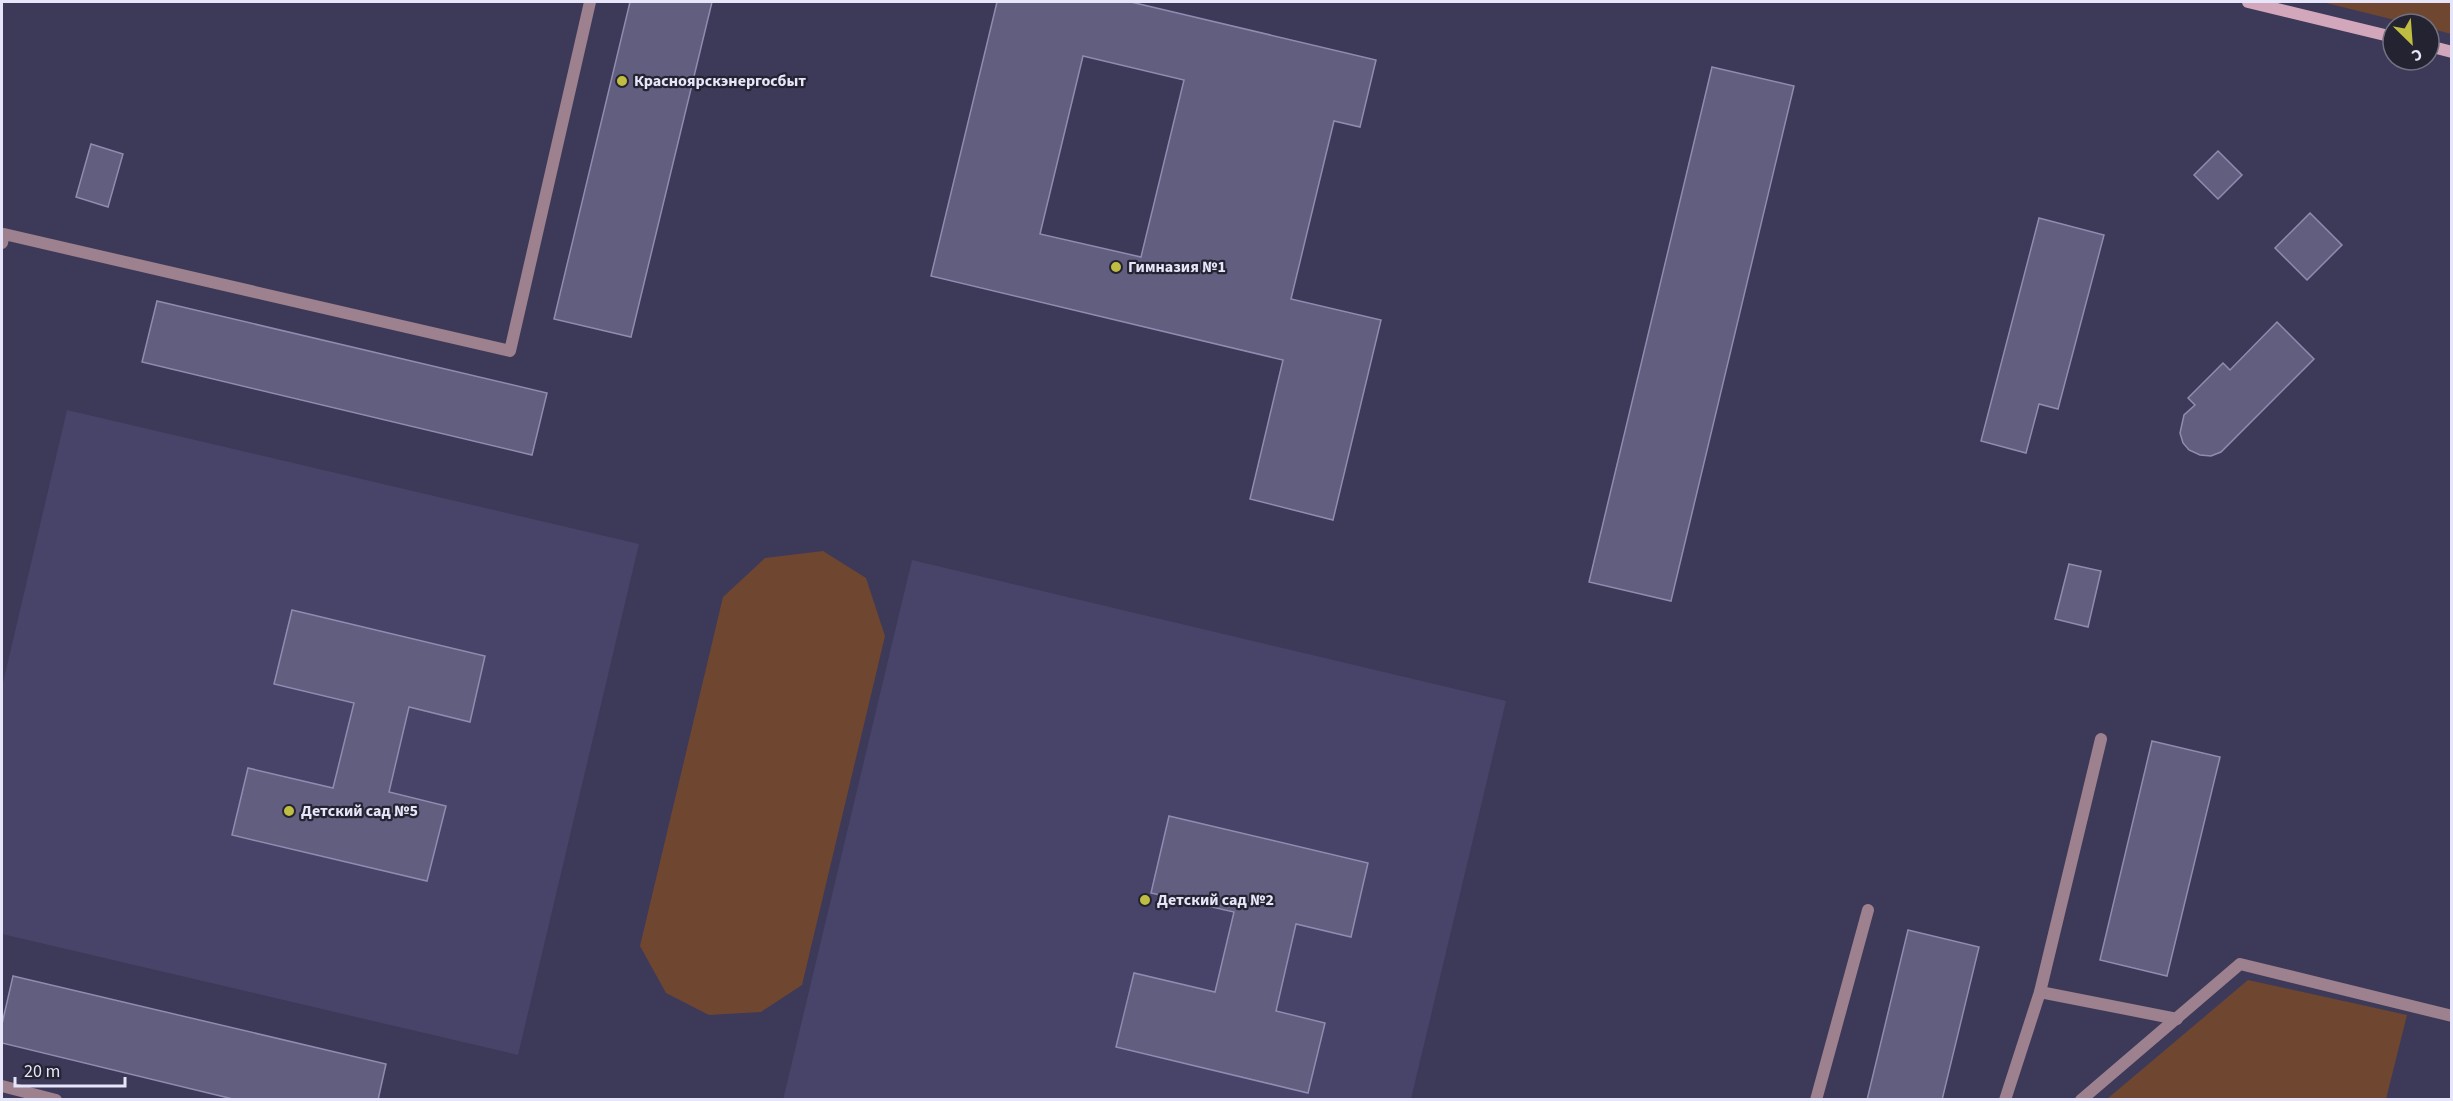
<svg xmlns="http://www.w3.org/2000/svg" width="2453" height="1101" font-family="'Source Sans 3',sans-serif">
<rect width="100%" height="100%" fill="#3d3959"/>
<g fill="#484369">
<polygon points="67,410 639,544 518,1055 2,934 2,687"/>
<polygon points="912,560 1506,701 1411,1099 783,1100"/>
</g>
<g fill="#6f4630">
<polygon points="2322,2 2451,2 2451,34 2429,28 2429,24 2411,24"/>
<polygon points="823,551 866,578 885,636 802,985 761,1012 709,1015 666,993 640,946 723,597 765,558"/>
<polygon points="2248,980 2407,1015 2386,1099 2107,1099"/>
</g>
<g fill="#615e80" stroke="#908cb0" stroke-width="1.5" fill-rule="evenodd">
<polygon points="630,2 712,2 631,337 554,319"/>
<path d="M997 2H1131L1376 60 1360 127 1334 121 1291 299 1381 320 1333 520 1250 499 1283 360 931 276ZM1083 56 1184 80 1141 257 1040 234Z"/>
<polygon points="1712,67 1794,86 1671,601 1589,582"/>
<polygon points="91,144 123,154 108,207 76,197"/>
<polygon points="2218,151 2242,175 2218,199 2194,175"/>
<polygon points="2310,213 2342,245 2307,280 2275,248"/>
<polygon points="2039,218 2104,235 2058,409 2039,404 2026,453 1981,441"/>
<polygon points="157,301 547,393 532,455 142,362"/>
<polygon points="2277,322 2314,359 2221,452 2211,456 2200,455 2189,450 2183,443 2180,433 2184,415 2195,405 2188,398 2223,363 2230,370"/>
<polygon points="2069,564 2101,571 2088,627 2055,619"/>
<polygon points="292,610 485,656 470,722 409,707 389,792 446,806 427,881 232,835 248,768 333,788 354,703 274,684"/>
<polygon points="2152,741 2220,757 2167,976 2100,960"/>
<polygon points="1169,816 1368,863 1351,937 1296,924 1276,1011 1325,1023 1308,1093 1116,1047 1134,973 1215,992 1234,912 1151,893"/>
<polygon points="1908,930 1979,947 1942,1100 1867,1100"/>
<polygon points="13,976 386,1064 378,1100 237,1100 2,1043 2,1024"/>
</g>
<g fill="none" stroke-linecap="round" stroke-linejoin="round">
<g stroke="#9d818e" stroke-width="12">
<polyline points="2,243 4,234 510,351 590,2"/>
<polyline points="2040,992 2177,1019"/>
<polyline points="2,1086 56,1100"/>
<polyline points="1816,1100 1868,910"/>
<polyline points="2005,1100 2040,992 2101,739"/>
<polyline points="2081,1100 2240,964 2452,1016"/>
</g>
<g stroke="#d2a6bb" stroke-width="12">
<polyline points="2248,2 2393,37"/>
<polyline points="2429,46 2452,52"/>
</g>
</g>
<g fill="#bfbe42" stroke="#242331" stroke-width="2">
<circle cx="622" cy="81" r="6"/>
<circle cx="1116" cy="267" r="6"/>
<circle cx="289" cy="811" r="6"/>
<circle cx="1145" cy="900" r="6"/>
</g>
<g text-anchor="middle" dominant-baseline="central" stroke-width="4.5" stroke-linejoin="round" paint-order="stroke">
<g font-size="16" font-weight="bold" fill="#e6e5f9" stroke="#242331" text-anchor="start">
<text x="634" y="81">Красноярскэнергосбыт</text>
<text x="1128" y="267">Гимназия №1</text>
<text x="301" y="811">Детский сад №5</text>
<text x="1157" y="900">Детский сад №2</text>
</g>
</g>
<rect width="2453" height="1101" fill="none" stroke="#e6e5f9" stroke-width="6"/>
<g transform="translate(2411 42) rotate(155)"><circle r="28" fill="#242331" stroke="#727181" stroke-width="1.5"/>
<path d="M0-4.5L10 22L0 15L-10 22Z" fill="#bfbe42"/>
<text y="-9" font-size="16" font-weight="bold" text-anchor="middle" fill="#e6e5f9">С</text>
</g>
<path d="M15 1077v9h110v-9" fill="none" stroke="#e6e5f9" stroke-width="3"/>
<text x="24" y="1077" font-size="18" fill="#e6e5f9" stroke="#242331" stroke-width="4.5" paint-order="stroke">20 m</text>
</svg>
